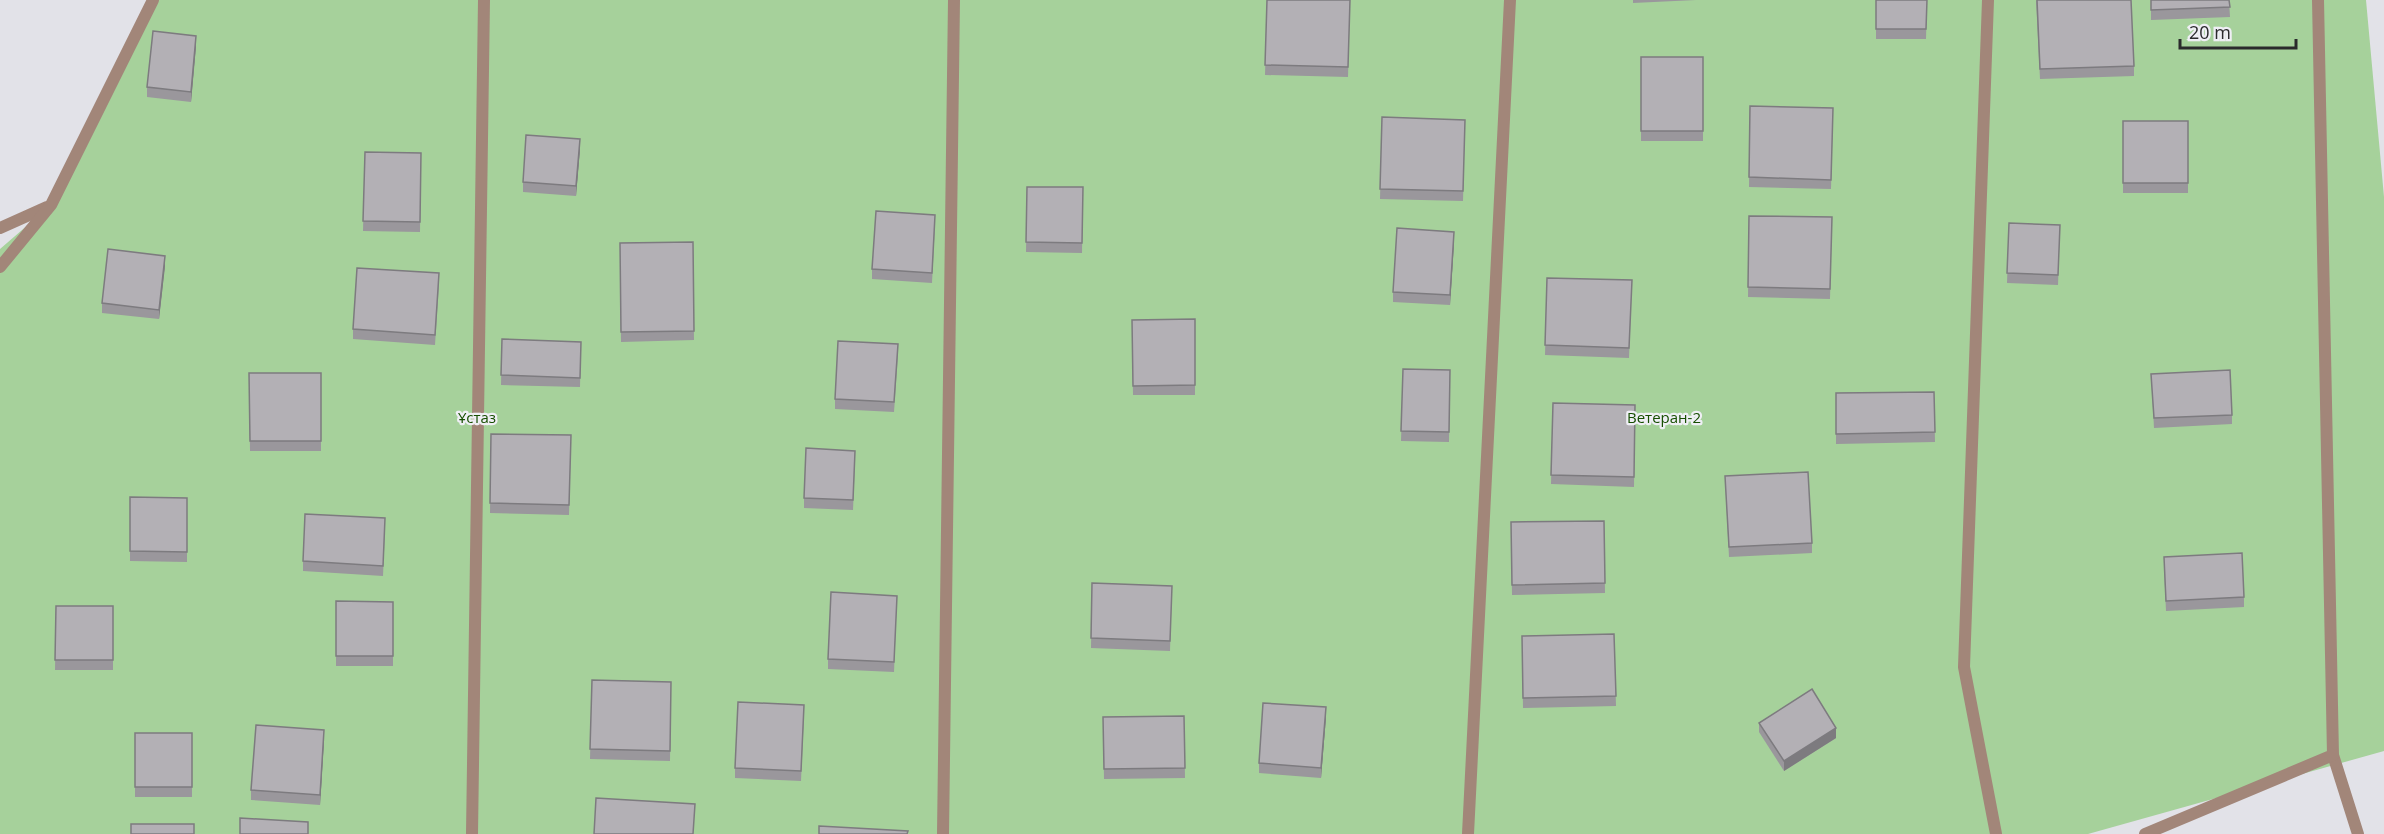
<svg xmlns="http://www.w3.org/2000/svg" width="2384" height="834" font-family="'Open Sans',sans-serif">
<rect width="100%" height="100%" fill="#e2e2e8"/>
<polygon fill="#a6d19b" points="153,0 2366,0 2384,197 2384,751 2088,834 0,834 0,249 51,205"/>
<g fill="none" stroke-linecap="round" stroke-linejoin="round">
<g stroke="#a28679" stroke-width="12">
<polyline points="1988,0 1964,667 1996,834"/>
<polyline points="0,228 47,207"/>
<polyline points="0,267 51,205 153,0"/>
<polyline points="2333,755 2358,834"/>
<polyline points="472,834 484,0"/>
<polyline points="943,834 954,0"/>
<polyline points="1468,834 1510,0"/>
<polyline points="2145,834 2333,755 2318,0"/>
</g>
</g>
<g fill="#9a979c">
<polygon points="1267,0 1350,0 1348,77 1265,75"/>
<polygon points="1633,0 1696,0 1633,3"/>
<polygon points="1876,0 1927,0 1926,39 1876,39"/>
<polygon points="2036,0 2134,66 2134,76 2040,79"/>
<polygon points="2151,0 2229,0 2230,17 2151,20"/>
<polygon points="196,46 191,102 147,97 147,87"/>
<rect x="1641" y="57" width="62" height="84"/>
<polygon points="1750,106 1833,108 1831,189 1749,187"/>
<polygon points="1382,117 1465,120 1463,201 1380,199"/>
<rect x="2123" y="121" width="65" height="72"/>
<polygon points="580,149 576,196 523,192 523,182"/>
<polygon points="365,152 421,153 420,232 363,231"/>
<polygon points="1027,187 1083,187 1082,253 1026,252"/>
<polygon points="1749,216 1832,217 1830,299 1748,297"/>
<polygon points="2009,223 2060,225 2058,285 2007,283"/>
<polygon points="935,224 932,283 872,279 872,269"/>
<polygon points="693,242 694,340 621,342 620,243"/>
<polygon points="1454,242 1450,305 1393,302 1393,292"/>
<polygon points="165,266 159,319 102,313 102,303"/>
<polygon points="1547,278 1632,280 1629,358 1545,355"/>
<polygon points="439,283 435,345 353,339 353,329"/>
<polygon points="1195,319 1195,395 1133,395 1132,320"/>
<polygon points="502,339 581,342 580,387 501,385"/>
<polygon points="898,354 894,412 835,409 835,399"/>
<polygon points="1403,369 1450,370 1449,442 1401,441"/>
<polygon points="249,373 321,373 321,451 250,451"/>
<polygon points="2151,374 2232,415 2232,424 2154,428"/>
<polygon points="1934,392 1935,442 1836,444 1836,393"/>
<polygon points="1553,403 1635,405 1634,487 1551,484"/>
<polygon points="491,434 571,435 569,515 490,513"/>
<polygon points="855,461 853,510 804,508 804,498"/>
<polygon points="1725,476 1812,543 1812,553 1729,557"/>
<polygon points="130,497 187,498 187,562 130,561"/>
<polygon points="1604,521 1605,593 1512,595 1511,522"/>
<polygon points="385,528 383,576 303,571 303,561"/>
<polygon points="2164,567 2244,597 2244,607 2166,611"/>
<polygon points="1092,583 1172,586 1170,651 1091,648"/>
<polygon points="897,596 894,672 828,669 828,659"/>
<polygon points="336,601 393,602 393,666 336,666"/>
<polygon points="56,606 113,606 113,670 55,670"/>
<polygon points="1614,634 1616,706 1523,708 1522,636"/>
<polygon points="592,680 671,682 670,761 590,759"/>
<polygon points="804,715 801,781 735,778 735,768"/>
<polygon points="1184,716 1185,778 1104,779 1103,717"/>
<polygon points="1326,717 1321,778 1259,773 1259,763"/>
<polygon points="1759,723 1836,738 1784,771 1759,732"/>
<rect x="135" y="733" width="57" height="64"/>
<polygon points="324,740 320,805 251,800 251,790"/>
</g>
<g fill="#7d7b7f">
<polygon points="196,36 196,46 191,102 191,92"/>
<polygon points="580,139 580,149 576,196 576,186"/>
<polygon points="1454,232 1454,242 1450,305 1450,295"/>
<polygon points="165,256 165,266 159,319 159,310"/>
<polygon points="1326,707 1326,717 1321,778 1321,768"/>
<polygon points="1836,728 1836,738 1784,771 1784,761"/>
<polygon points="324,730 324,740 320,805 320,795"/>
</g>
<g fill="#b3b0b5" stroke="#7d7b7f" stroke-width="1.5">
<polygon points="1267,0 1350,0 1348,67 1265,65"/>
<polygon points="1876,0 1927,0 1926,29 1876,29"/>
<polygon points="2037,0 2131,0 2134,66 2040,69"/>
<polygon points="2151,0 2229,0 2230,7 2151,10"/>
<polygon points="153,31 196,36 191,92 147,87"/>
<rect x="1641" y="57" width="62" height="74"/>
<polygon points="1750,106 1833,108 1831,180 1749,177"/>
<polygon points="1382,117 1465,120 1463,191 1380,189"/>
<rect x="2123" y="121" width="65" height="62"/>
<polygon points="526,135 580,139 576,186 523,182"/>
<polygon points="365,152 421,153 420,222 363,221"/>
<polygon points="1027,187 1083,187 1082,243 1026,242"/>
<polygon points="876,211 935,215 932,273 872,269"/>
<polygon points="1749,216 1832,217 1830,289 1748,287"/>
<polygon points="2009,223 2060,225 2058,275 2007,273"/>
<polygon points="1397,228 1454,232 1450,295 1393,292"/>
<polygon points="693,242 694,331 621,332 620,243"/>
<polygon points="108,249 165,256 159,310 102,303"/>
<polygon points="357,268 439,273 435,335 353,329"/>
<polygon points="1547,278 1632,280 1629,348 1545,345"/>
<polygon points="1195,319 1195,385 1133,386 1132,320"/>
<polygon points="502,339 581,342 580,378 501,375"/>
<polygon points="838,341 898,344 894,402 835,399"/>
<polygon points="1403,369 1450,370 1449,432 1401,431"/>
<polygon points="2230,370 2232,415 2154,418 2151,374"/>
<polygon points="249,373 321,373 321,441 250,441"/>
<polygon points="1934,392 1935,432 1836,434 1836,393"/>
<polygon points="1553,403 1635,405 1634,477 1551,475"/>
<polygon points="491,434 571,435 569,505 490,503"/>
<polygon points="806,448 855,451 853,500 804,498"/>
<polygon points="1808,472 1812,543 1729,547 1725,476"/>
<polygon points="130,497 187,498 187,552 130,551"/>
<polygon points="305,514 385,518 383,566 303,561"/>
<polygon points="1604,521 1605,583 1512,585 1511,522"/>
<polygon points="2242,553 2244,597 2166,601 2164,557"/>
<polygon points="1092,583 1172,586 1170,641 1091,638"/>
<polygon points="831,592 897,596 894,662 828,659"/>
<polygon points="336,601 393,602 393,656 336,656"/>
<polygon points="56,606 113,606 113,660 55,660"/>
<polygon points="1614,634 1616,696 1523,698 1522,636"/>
<polygon points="592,680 671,682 670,751 590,749"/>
<polygon points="1812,689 1836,728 1784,761 1759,723"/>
<polygon points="738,702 804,705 801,771 735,768"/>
<polygon points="1263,703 1326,707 1321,768 1259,763"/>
<polygon points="1184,716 1185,768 1104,769 1103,717"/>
<polygon points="256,725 324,730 320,795 251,790"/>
<rect x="135" y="733" width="57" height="54"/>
<polygon points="596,798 695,804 693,834 594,834"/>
<polygon points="240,818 308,822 308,834 240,834"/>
<rect x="131" y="824" width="63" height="10"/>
<polygon points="819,826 908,831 907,834 819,834"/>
</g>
<g text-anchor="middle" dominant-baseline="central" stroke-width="4.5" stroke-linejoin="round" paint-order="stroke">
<g font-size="15" fill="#164e01" stroke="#efeff5">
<text x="477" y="417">Ұстаз</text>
<text x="1664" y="417">Ветеран-2</text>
</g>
</g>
<path d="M2180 39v9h116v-9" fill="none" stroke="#2a2a2c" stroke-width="3"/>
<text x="2189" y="39" font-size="18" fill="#2a2a2c" stroke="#efeff5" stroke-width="4.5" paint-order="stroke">20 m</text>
</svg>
